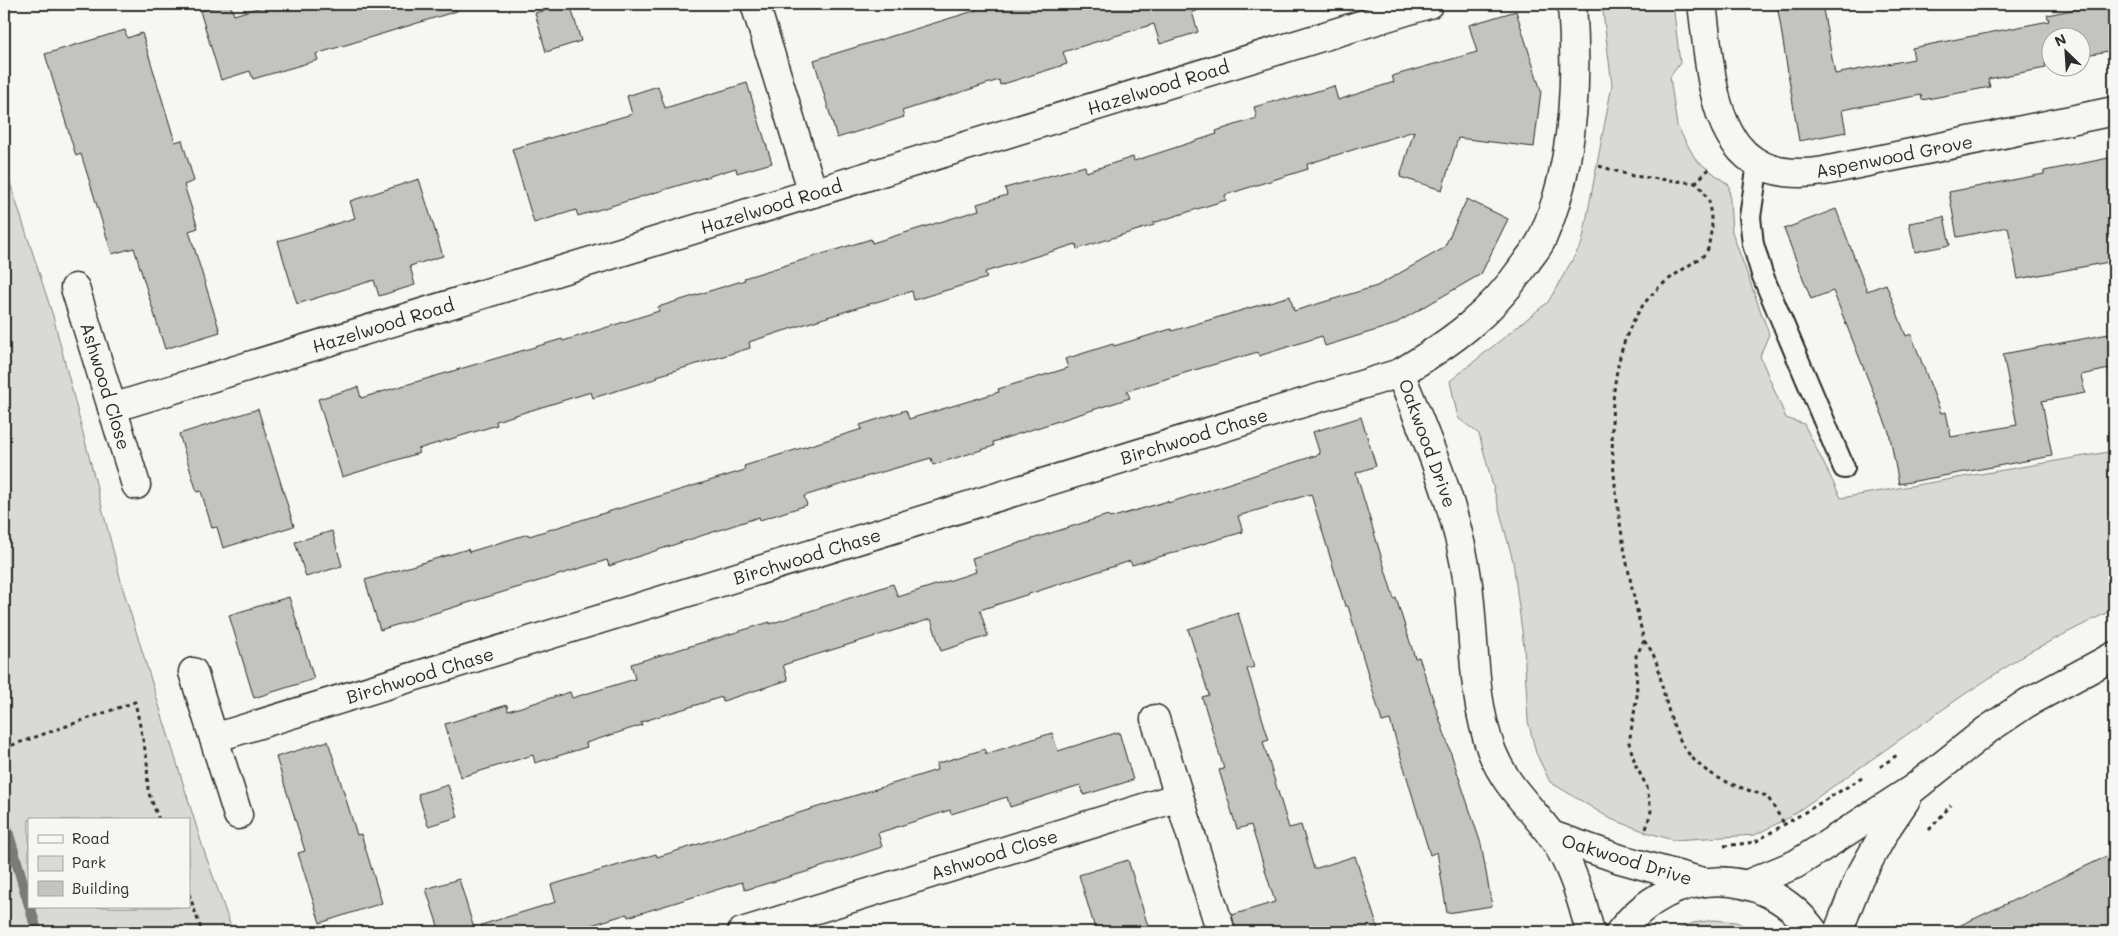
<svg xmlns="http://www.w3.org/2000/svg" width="2118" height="936" font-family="Mali,sans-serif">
<rect width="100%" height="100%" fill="#f6f6f2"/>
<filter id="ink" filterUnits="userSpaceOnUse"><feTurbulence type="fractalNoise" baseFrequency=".02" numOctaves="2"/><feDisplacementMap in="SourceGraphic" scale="10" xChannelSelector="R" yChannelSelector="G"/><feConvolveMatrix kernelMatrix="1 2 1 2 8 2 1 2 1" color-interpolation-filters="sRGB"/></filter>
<g filter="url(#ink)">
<g fill="#d9d9d5" stroke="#828280" fill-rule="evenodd">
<polygon points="1602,4 1673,4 1680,63 1670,77 1677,126 1696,160 1729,185 1732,232 1769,334 1760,356 1786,418 1804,424 1841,498 2114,451 2114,609 2029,652 1962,696 1788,818 1755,835 1673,840 1649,833 1611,819 1550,782 1536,753 1528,721 1524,647 1513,561 1479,434 1458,418 1450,381 1548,302 1582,243 1612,85"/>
<path d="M4 164 53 316 123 589 204 851 233 932H4ZM29 820H189V907H29Z"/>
<polygon points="1714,920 1736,922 1759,932 1673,932 1693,923"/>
</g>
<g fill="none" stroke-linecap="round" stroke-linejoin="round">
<g stroke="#7a7a78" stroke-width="11">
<polyline points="4,819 29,904"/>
<polyline points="30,907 37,932"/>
</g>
</g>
<g fill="#c3c3c0" stroke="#2b2b2b">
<polygon points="222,4 230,4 234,15 271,4 455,4 457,11 316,54 318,60 253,79 250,71 221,80 200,11"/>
<polygon points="570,4 581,41 546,52 535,13"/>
<polygon points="975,4 1196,4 1197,11 1192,12 1198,32 1160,44 1154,24 1063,52 1067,64 1000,85 999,80 902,111 904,117 837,138 814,60 977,10"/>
<polygon points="1777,4 1822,4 1835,74 1914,59 1912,48 2049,21 2047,15 2096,5 2096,10 2114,7 2114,50 2080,56 2080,38 2050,38 2050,62 2045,63 2046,68 1988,79 1990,87 1922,100 1921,95 1842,110 1846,132 1799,141"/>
<polygon points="1516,11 1541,91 1534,147 1458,138 1442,190 1400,177 1414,131 1307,164 1308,169 1225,195 1226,200 1153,223 1154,225 1077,249 1076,244 985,272 987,278 914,300 912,291 824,318 749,342 750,348 657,376 658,378 593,398 591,392 496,421 497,425 418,449 419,453 342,477 318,399 358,387 361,398 562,339 563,341 659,311 658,307 745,280 744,278 871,239 872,243 979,210 977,204 1007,195 1005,188 1085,166 1086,172 1133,157 1134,161 1217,134 1216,131 1257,118 1254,107 1286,98 1287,100 1334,86 1338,100 1394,82 1392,76 1477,52 1469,25"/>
<polygon points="125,30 127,38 142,33 175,142 182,140 194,181 184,185 198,228 189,231 220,332 165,349 134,248 112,254 81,154 76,156 45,54"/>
<polygon points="747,83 772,163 737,173 736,168 578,216 576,210 534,223 512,149 632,114 627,96 658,86 665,108"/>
<polygon points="2114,157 2114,261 2018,279 2008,227 1957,237 1949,192 2044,174 2044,171"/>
<polygon points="419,179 443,256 410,266 415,285 379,296 374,280 297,304 278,241 355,218 350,201"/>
<polygon points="1467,199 1508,219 1481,274 1393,325 1325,346 1322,336 1259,356 1258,352 1191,371 1127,391 1130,398 993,442 994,446 933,465 931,458 875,474 804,496 807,505 760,520 759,517 609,566 607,560 380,630 365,580 468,549 469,552 528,534 529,536 745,470 744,466 862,429 860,425 906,410 909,419 999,392 998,389 1068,368 1065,359 1113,344 1114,346 1171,329 1172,331 1290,296 1294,311 1377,286 1444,248"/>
<polygon points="1836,209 1867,291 1886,284 1906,336 1911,334 1941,413 1946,412 1951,437 2017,425 2003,354 2114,333 2114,368 2081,375 2085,393 2042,401 2052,456 1899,484 1889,432 1833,291 1811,299 1784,229"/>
<polygon points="1944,217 1950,245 1915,252 1909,223"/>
<polygon points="258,409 294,526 223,548 217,527 212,528 201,491 197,492 179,434"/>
<polygon points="1361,417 1376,466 1356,473 1394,599 1396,598 1415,658 1419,657 1481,844 1492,906 1447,913 1437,852 1430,855 1390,720 1382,722 1348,606 1345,606 1311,494 1238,516 1243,532 1132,565 1130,561 980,610 988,636 941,651 931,619 783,665 788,680 723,701 722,697 641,722 642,725 586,743 587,747 535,763 533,755 461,777 445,724 507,705 508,711 570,692 572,698 635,679 631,664 770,622 770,624 893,584 898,597 976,572 972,558 1108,515 1110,518 1168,501 1168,503 1320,454 1313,432"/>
<polygon points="332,531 342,566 306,577 295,542"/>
<polygon points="289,597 314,679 254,698 229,615"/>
<polygon points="1238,613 1254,667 1247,669 1269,740 1263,742 1289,828 1301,825 1314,869 1355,856 1379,932 1236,932 1232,915 1275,902 1251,825 1237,829 1219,770 1224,769 1202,697 1209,695 1188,629"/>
<polygon points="1119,732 1133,780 1084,795 1080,785 1010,807 1007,797 951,814 950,810 878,833 882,847 806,872 745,890 742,882 628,917 627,914 569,932 483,932 481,925 556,902 551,885 656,854 657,857 728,835 937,770 936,764 985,749 986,754 1052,733 1058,751"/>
<polygon points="328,741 357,835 361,834 382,903 320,923 298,853 305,851 276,757"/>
<polygon points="448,785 458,817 428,826 418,794"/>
<polygon points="2114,853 2114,932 1946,932"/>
<polygon points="1128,860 1148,926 1128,932 1096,932 1079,875"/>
<polygon points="459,879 475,932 440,932 426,889"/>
</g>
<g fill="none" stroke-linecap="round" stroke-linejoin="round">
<defs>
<polyline id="lane" points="1758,163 1750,217 1753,244 1762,274 1844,468"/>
<g id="street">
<polyline points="755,4 813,193"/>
<path d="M1702 4C1713 84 1711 189 1824 171L2114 111"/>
<polyline points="75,288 136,485"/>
<path d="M1400 373C1428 442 1458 510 1468 584 1475 640 1472 699 1492 752 1506 787 1530 806 1551 835 1571 862 1582 900 1590 932"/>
<polyline points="112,408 1429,4"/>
<polyline points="193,672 238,815"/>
<polyline points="1155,719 1221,932"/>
<path d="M214 738 1400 373C1452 342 1490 315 1525 264 1530 256 1538 248 1542 239 1574 167 1578 81 1572 4"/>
<polyline points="1551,835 1620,859 1703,882"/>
<polyline points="1748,884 1796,864 1826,845 1914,788 1987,730 2027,703 2114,656"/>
<polyline points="742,932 1179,797"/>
<path d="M1620 932C1671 865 1764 864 1814 932"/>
<polyline points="1838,932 1859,878 1888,826 1907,798"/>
</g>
</defs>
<use href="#lane" stroke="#2b2b2b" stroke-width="24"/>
<use href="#street" stroke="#2b2b2b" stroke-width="31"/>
<g stroke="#2b2b2b" stroke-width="3" stroke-dasharray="4 4" stroke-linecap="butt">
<path d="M1599 166 1633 176 1695 183 1700 186 1709 201 1712 227 1708 249 1703 256C1682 270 1658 284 1644 304 1584 384 1623 551 1644 641L1636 656 1637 696 1629 743 1636 766 1647 787 1651 811 1645 833"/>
<polyline points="1695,183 1712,166"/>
<path d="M1644 641C1657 655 1659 672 1663 690 1680 760 1699 776 1767 796L1785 825"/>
<polyline points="4,748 135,702 147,759 148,791 159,820"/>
<polyline points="1880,767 1897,755"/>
<polyline points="1929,830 1951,805"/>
<polyline points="1724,846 1755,842 1862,778"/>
<polyline points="189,894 202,932"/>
</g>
<use href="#lane" stroke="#f6f6f2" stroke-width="20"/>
<use href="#street" stroke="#f6f6f2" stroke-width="28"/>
</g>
</g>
<g text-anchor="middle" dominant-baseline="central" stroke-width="5" stroke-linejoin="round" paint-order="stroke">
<g font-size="18" fill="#2b2b2b" stroke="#f6f6f2">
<text transform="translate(1158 87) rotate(-17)">Hazelwood Road</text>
<text transform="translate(1894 156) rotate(-11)">Aspenwood Grove</text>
<text transform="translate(771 206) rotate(-17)">Hazelwood Road</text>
<text transform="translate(383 325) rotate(-17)">Hazelwood Road</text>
<text transform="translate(106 386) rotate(73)">Ashwood Close</text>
<text transform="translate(1194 436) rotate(-17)">Birchwood Chase</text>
<text transform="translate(1428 443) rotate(70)">Oakwood Drive</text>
<text transform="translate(807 556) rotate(-17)">Birchwood Chase</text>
<text transform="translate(420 675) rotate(-17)">Birchwood Chase</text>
<text transform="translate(994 854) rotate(-17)">Ashwood Close</text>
<text transform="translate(1627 859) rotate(17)">Oakwood Drive</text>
</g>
</g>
<rect width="2118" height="936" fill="none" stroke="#f6f6f2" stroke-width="20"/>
<rect x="10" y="10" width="2098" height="916" fill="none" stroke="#2b2b2b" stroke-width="2" filter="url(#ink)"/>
<rect x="28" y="818" width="162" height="90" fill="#f6f6f2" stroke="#a5a5a2"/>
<rect x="38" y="835" width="25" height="8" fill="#f6f6f2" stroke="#a5a5a2"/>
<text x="72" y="844" font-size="15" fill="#2b2b2b">Road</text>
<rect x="38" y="856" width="25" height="15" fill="#d9d9d5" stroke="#a5a5a2"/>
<text x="72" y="868" font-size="15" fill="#2b2b2b">Park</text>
<rect x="38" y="881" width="25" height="15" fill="#c3c3c0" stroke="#a5a5a2"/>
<text x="72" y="894" font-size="15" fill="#2b2b2b">Building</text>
<g transform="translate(2066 52) rotate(335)"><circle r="24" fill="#f6f6f2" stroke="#a5a5a2"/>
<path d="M0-4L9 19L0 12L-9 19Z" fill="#2b2b2b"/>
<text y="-8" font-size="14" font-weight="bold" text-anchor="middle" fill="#2b2b2b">N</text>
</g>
</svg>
